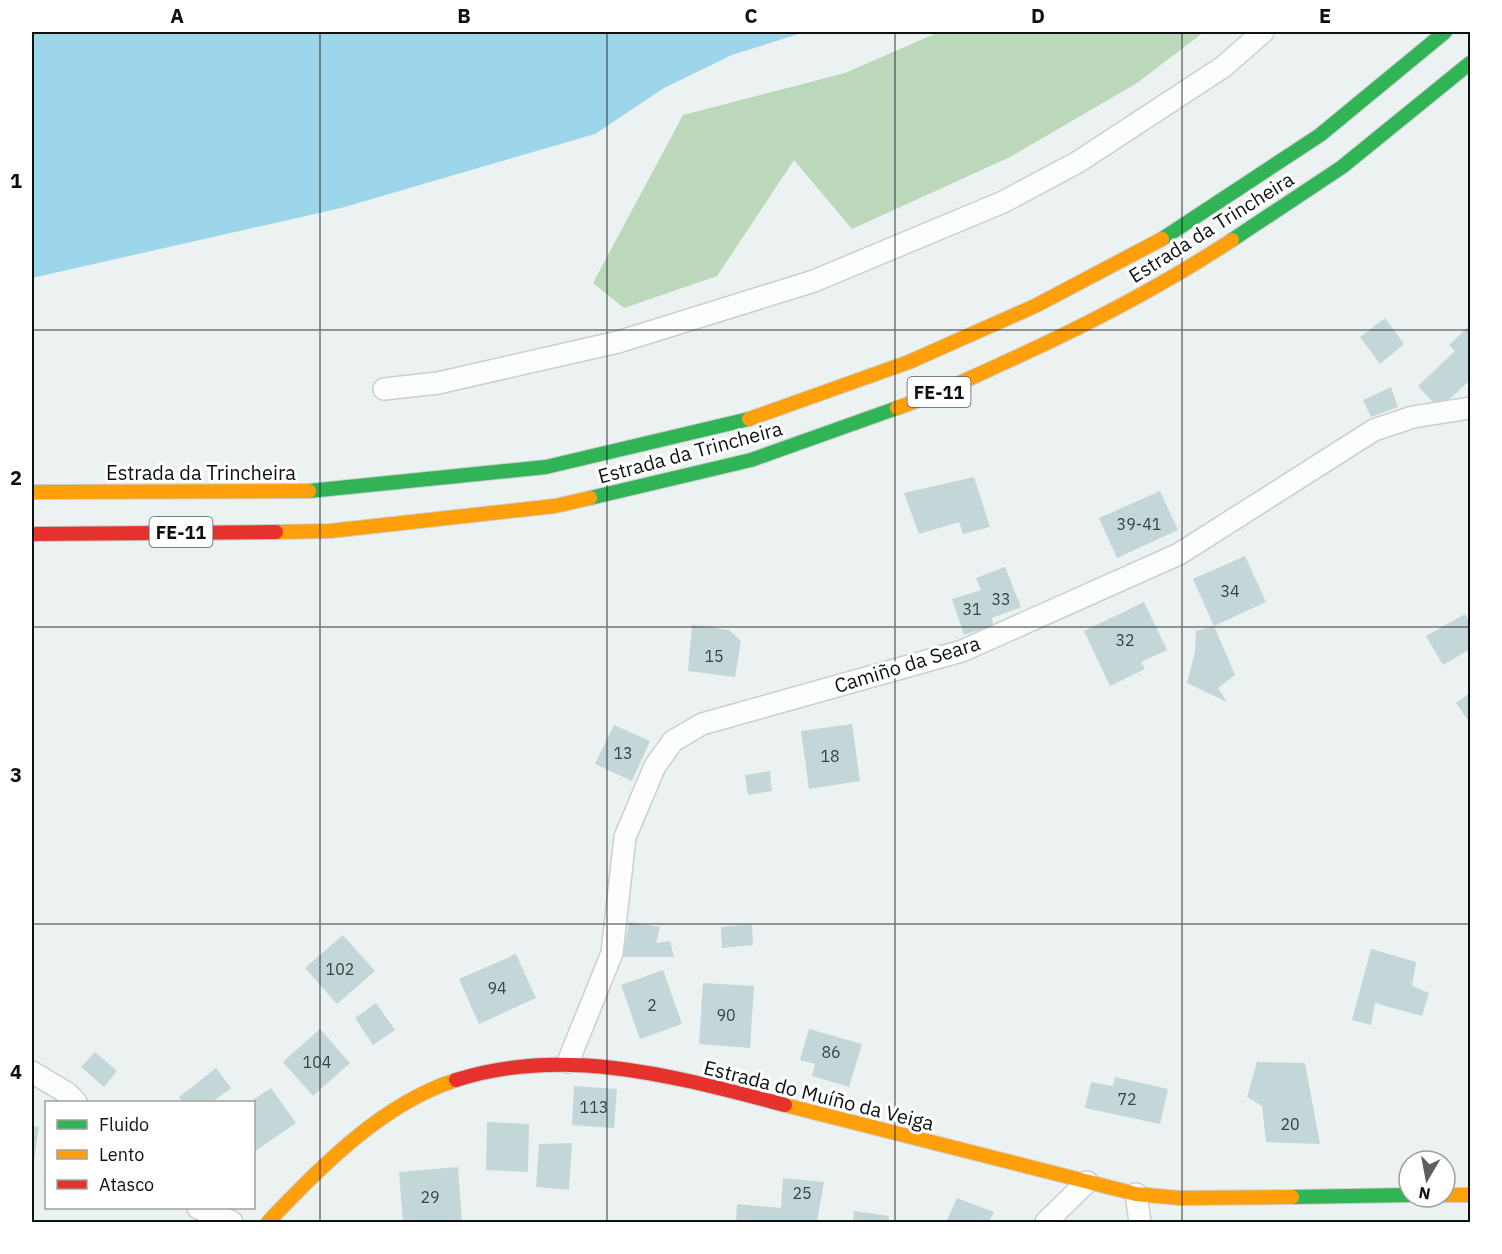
<svg xmlns="http://www.w3.org/2000/svg" width="1502" height="1254" font-family="'IBM Plex Sans',sans-serif">
<rect width="100%" height="100%" fill="#ecf2f1"/>
<polygon fill="#bbd8bb" points="939,32 1204,32 1137,83 1010,157 852,229 794,160 717,276 624,308 593,283 683,115 845,73"/>
<polygon fill="#9dd6ea" points="32,32 805,32 732,55 664,88 595,134 341,208 32,278"/>
<g fill="#c3d7d8">
<polygon points="1385,318 1404,344 1380,364 1360,337"/>
<polygon points="1469,326 1470,380 1439,409 1418,386 1455,351 1449,345"/>
<polygon points="1391,387 1398,407 1371,417 1363,400"/>
<polygon points="974,477 990,527 963,534 959,522 919,534 904,493"/>
<polygon points="1160,491 1178,530 1117,558 1099,518"/>
<polygon points="1245,556 1266,602 1214,626 1193,579"/>
<polygon points="1005,567 1021,607 992,618 993,625 964,635 952,599 981,590 976,578"/>
<polygon points="1144,602 1167,650 1141,662 1145,669 1110,686 1084,631"/>
<polygon points="1465,614 1470,623 1470,649 1443,665 1426,636"/>
<polygon points="692,625 729,630 741,641 735,677 688,671"/>
<polygon points="1214,626 1235,675 1218,688 1227,702 1187,683 1195,652 1196,631"/>
<polygon points="1470,693 1470,723 1456,703"/>
<polygon points="852,724 860,781 809,789 801,731"/>
<polygon points="614,725 650,741 632,781 595,764"/>
<polygon points="770,771 772,791 748,795 745,775"/>
<polygon points="629,922 660,927 656,943 670,941 674,957 623,957"/>
<polygon points="752,924 753,945 722,948 721,927"/>
<polygon points="343,935 375,971 337,1004 305,968"/>
<polygon points="1371,949 1416,962 1412,986 1429,993 1422,1016 1375,1003 1371,1025 1352,1020"/>
<polygon points="516,954 536,998 479,1024 459,979"/>
<polygon points="663,970 682,1024 640,1039 621,985"/>
<polygon points="703,983 754,986 750,1048 699,1044"/>
<polygon points="376,1003 395,1030 373,1045 355,1018"/>
<polygon points="320,1029 350,1063 313,1096 283,1062"/>
<polygon points="809,1029 862,1044 849,1087 812,1076 815,1064 800,1060"/>
<polygon points="95,1052 117,1071 104,1087 81,1067"/>
<polygon points="1257,1062 1305,1063 1320,1144 1266,1142 1262,1106 1247,1097"/>
<polygon points="216,1068 231,1088 212,1102 183,1102 179,1097"/>
<polygon points="1115,1077 1168,1089 1160,1124 1085,1108 1091,1082 1113,1086"/>
<polygon points="574,1086 617,1089 614,1128 572,1125"/>
<polygon points="271,1088 296,1123 254,1152 254,1102 250,1102"/>
<polygon points="487,1122 529,1124 528,1172 486,1170"/>
<polygon points="32,1126 39,1127 33,1167 32,1167"/>
<polygon points="572,1143 569,1190 536,1187 539,1144"/>
<polygon points="458,1167 462,1222 403,1222 399,1172"/>
<polygon points="783,1178 824,1182 817,1222 736,1222 737,1204 781,1208"/>
<polygon points="957,1198 994,1212 989,1222 946,1222"/>
<polygon points="854,1211 889,1216 888,1222 853,1222"/>
</g>
<g fill="none" stroke-linecap="round" stroke-linejoin="round">
<defs>
<g id="street">
<polyline points="384,389 438,383 618,342 814,281 1003,202 1078,162 1223,67 1263,32"/>
<polyline points="568,1062 612,953 625,837 655,766 673,741 702,724 962,651 1179,554 1374,430 1413,417 1470,408"/>
<polyline points="32,1072 67,1093 76,1102"/>
<polyline points="1136,1194 1140,1222"/>
<polyline points="198,1208 232,1222"/>
<polyline points="1046,1222 1087,1182"/>
</g>
<g id="fast">
<polyline points="1162,239 1320,135 1445,32"/>
<polyline points="1232,240 1342,167 1470,63"/>
<polyline points="309,491 546,467 749,419"/>
<polyline points="590,498 751,460 897,408"/>
<polyline points="1292,1197 1409,1195"/>
</g>
<g id="slow">
<path d="M897 408C936 395 973 377 1010 360 1087 325 1162 286 1232 240"/>
<polyline points="749,419 909,362 1035,306 1162,239"/>
<polyline points="32,492 309,491"/>
<polyline points="276,532 330,531 555,506 590,498"/>
<polyline points="785,1105 1136,1194 1179,1198 1292,1197"/>
<polyline points="1445,1195 1470,1195"/>
<path d="M268 1222C321 1167 381 1104 456 1080"/>
</g>
<g id="jam">
<polyline points="32,534 276,532"/>
<path d="M456 1080C566 1045 677 1077 785 1105"/>
</g>
</defs>
<use href="#street" stroke="#cbcfce" stroke-width="24"/>
<use href="#fast" stroke="#cbcfce" stroke-width="16"/>
<use href="#slow" stroke="#cbcfce" stroke-width="16"/>
<use href="#jam" stroke="#cbcfce" stroke-width="16"/>
<use href="#street" stroke="#fcfdfd" stroke-width="21"/>
<use href="#fast" stroke="#30b455" stroke-width="14"/>
<use href="#slow" stroke="#ff9f0a" stroke-width="14"/>
<use href="#jam" stroke="#e5322d" stroke-width="14"/>
</g>
<path fill="none" stroke="#0d1110" stroke-width="1.5" stroke-opacity="0.55" d="M320 32V1222M607 32V1222M895 32V1222M1182 32V1222M32 330H1470M32 627H1470M32 924H1470"/>
<g text-anchor="middle" dominant-baseline="central" stroke-width="6" stroke-linejoin="round" paint-order="stroke">
<g font-size="16" fill="#3a4242">
<text x="1139" y="524">39-41</text>
<text x="1230" y="591">34</text>
<text x="1001" y="599">33</text>
<text x="972" y="609">31</text>
<text x="1125" y="640">32</text>
<text x="714" y="656">15</text>
<text x="623" y="753">13</text>
<text x="830" y="756">18</text>
<text x="340" y="969">102</text>
<text x="497" y="988">94</text>
<text x="652" y="1005">2</text>
<text x="726" y="1015">90</text>
<text x="831" y="1052">86</text>
<text x="317" y="1062">104</text>
<text x="1127" y="1099">72</text>
<text x="594" y="1107">113</text>
<text x="1290" y="1124">20</text>
<text x="802" y="1193">25</text>
<text x="430" y="1197">29</text>
</g>
<g fill="#fff" stroke="#565858" stroke-width="1.5">
<rect x="907.5" y="377" width="63" height="30" rx="4.5"/>
<rect x="149.5" y="517" width="63" height="30" rx="4.5"/>
</g>
<g font-size="18" font-weight="bold" fill="#0d1110">
<text x="939" y="392">FE-11</text>
<text x="181" y="532">FE-11</text>
</g>
<g font-size="20" fill="#0d1110" stroke="#fff">
<text transform="translate(1211 227) rotate(-32)">Estrada da Trincheira</text>
<text transform="translate(690 452) rotate(-15)">Estrada da Trincheira</text>
<text x="201" y="472">Estrada da Trincheira</text>
<text transform="translate(907 664) rotate(-17)">Camiño da Seara</text>
<text transform="translate(819 1095) rotate(14)">Estrada do Muíño da Veiga</text>
</g>
</g>
<rect width="1502" height="1254" fill="none" stroke="#ffffff" stroke-width="66"/>
<rect x="45" y="1101" width="210" height="108" fill="#ffffff" stroke="#9ea09f" stroke-width="1.5"/>
<rect x="57" y="1120" width="30" height="9" fill="#30b455" stroke="#9ea09f" stroke-width="1.5"/>
<text x="99" y="1131" font-size="18" fill="#0d1110">Fluido</text>
<rect x="57" y="1150" width="30" height="9" fill="#ff9f0a" stroke="#9ea09f" stroke-width="1.5"/>
<text x="99" y="1161" font-size="18" fill="#0d1110">Lento</text>
<rect x="57" y="1180" width="30" height="9" fill="#e5322d" stroke="#9ea09f" stroke-width="1.5"/>
<text x="99" y="1191" font-size="18" fill="#0d1110">Atasco</text>
<g transform="translate(1427 1179) rotate(190)"><circle r="28" fill="#ffffff" stroke="#9ea09f" stroke-width="1.5"/>
<path d="M0-4.5L10 22L0 15L-10 22Z" fill="#5b605f"/>
<text y="-9" font-size="16" font-weight="bold" text-anchor="middle" fill="#0d1110">N</text>
</g>
<rect x="33" y="33" width="1436" height="1188" fill="none" stroke="#0d1110" stroke-width="2"/>
<g font-size="20" text-anchor="middle" font-weight="bold" fill="#0d1110">
<text x="177" y="23">A</text>
<text x="464" y="23">B</text>
<text x="751" y="23">C</text>
<text x="1038" y="23">D</text>
<text x="1325" y="23">E</text>
<text x="16" y="188">1</text>
<text x="16" y="485">2</text>
<text x="16" y="782">3</text>
<text x="16" y="1079">4</text>
</g>
</svg>
